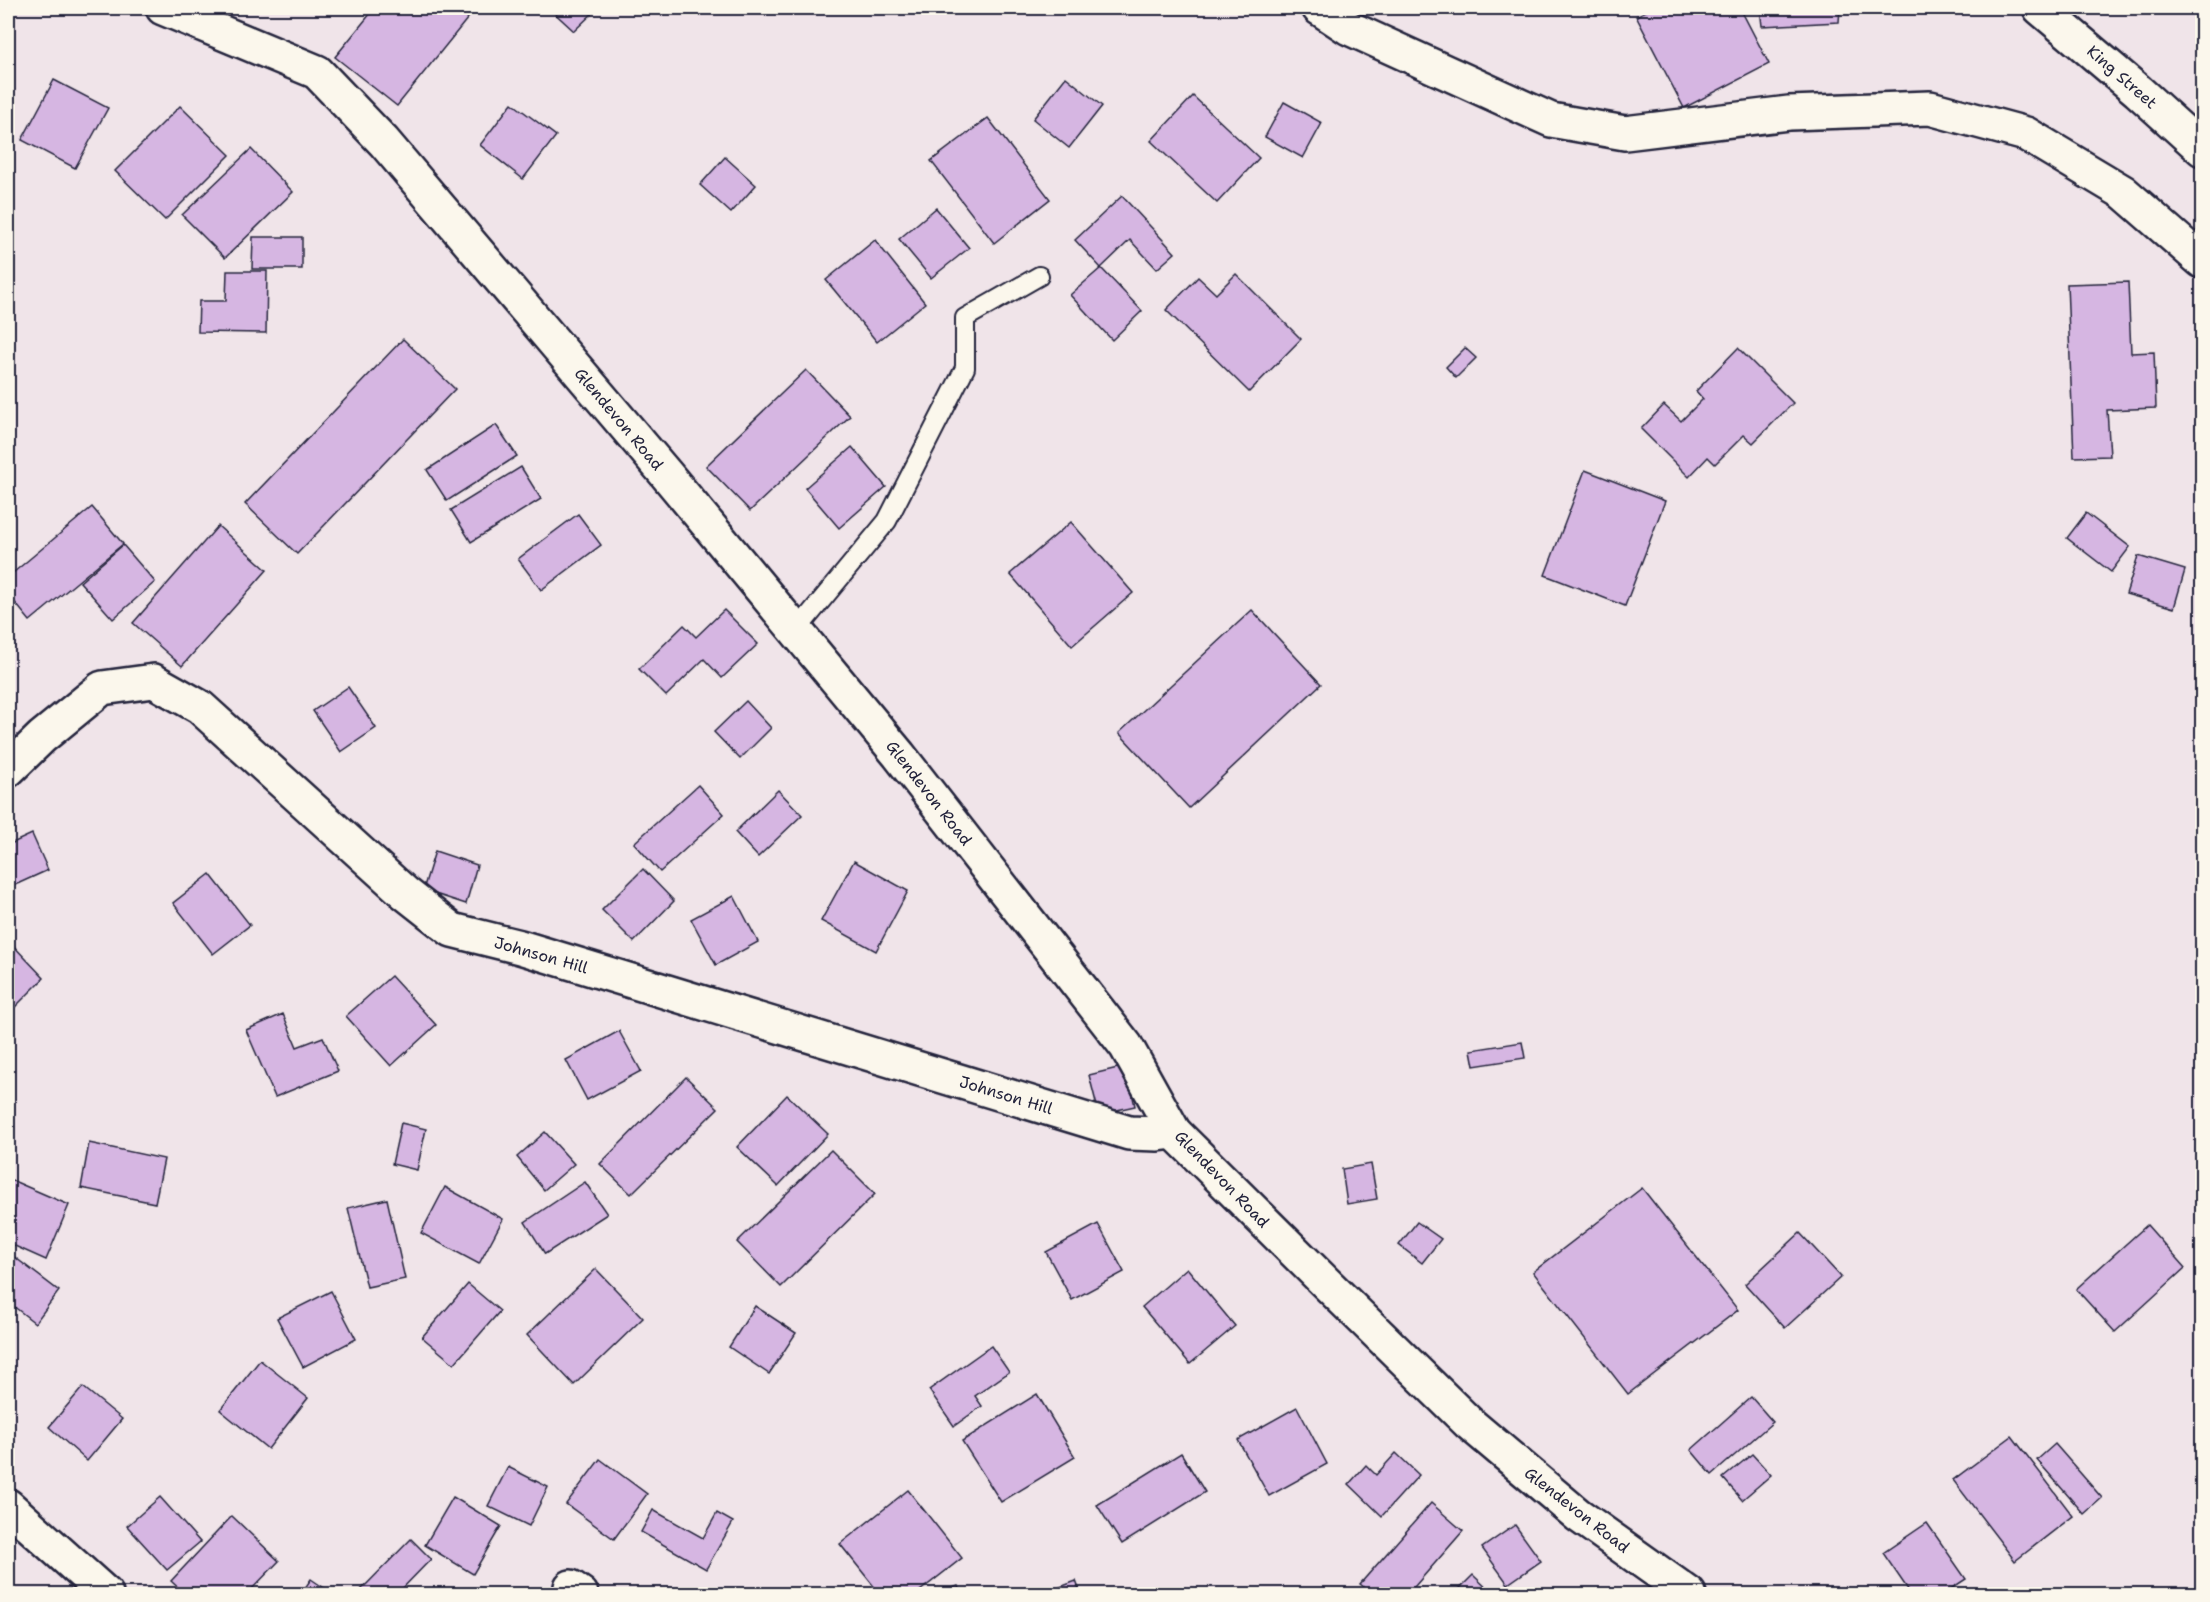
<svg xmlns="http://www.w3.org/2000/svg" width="2210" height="1602" font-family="'Shantell Sans',sans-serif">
<rect width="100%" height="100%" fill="#f0e4e9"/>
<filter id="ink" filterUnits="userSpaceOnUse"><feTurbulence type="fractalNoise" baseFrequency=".0167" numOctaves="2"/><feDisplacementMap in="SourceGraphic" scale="12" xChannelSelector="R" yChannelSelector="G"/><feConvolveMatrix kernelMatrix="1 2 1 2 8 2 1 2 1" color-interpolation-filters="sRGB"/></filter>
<g filter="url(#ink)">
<g fill="#d6b6e2" stroke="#22223b" stroke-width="1.5">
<polygon points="375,8 476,8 397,106 335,57"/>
<polygon points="549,8 598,8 574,31"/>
<polygon points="1652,8 1740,8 1769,64 1684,108 1636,16"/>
<polygon points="1760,8 1840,8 1839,22 1762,26"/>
<polygon points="1066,77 1102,106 1069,148 1033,119"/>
<polygon points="54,80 108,108 75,168 22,140"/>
<polygon points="1193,96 1259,158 1217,203 1151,141"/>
<polygon points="1284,102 1322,123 1303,158 1265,137"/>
<polygon points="512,103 556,136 523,179 480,145"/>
<polygon points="180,106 230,155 165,220 115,171"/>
<polygon points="988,118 1050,199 994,243 931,161"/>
<polygon points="251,149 293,192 225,258 182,215"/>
<polygon points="725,157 756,185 731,213 700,185"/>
<polygon points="1122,196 1175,253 1157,269 1130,240 1101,268 1075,240"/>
<polygon points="936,208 969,248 931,278 899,239"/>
<polygon points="253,237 302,237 302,269 252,269"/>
<polygon points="875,240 925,303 877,342 826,280"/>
<polygon points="1101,268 1142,311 1112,340 1070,295"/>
<polygon points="227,271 267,271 266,333 198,332 199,301 226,301"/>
<polygon points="1236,274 1301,339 1249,392 1166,310 1198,277 1216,294"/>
<polygon points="2128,282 2131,353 2154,352 2156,408 2107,410 2110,456 2074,457 2067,284"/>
<polygon points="403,339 455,389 297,554 245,504"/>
<polygon points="1465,348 1476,358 1456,378 1446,367"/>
<polygon points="1738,348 1793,403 1753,443 1744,435 1715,464 1708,457 1689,477 1641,429 1664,405 1681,421 1703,399 1696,391"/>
<polygon points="806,370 850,416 750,511 706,466"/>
<polygon points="496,425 517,456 447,501 427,470"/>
<polygon points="852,447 886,487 839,528 805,488"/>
<polygon points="521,467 541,499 471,542 451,510"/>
<polygon points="1585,470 1665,501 1625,606 1545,575"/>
<polygon points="92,507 123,544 30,621 8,594 8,577"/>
<polygon points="2086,513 2130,547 2111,572 2067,538"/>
<polygon points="578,514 601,545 541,590 518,559"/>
<polygon points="1071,522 1133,593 1072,646 1010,574"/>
<polygon points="218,526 267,570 182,666 133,623"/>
<polygon points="123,545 155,582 113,619 80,582"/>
<polygon points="2138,556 2185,570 2174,608 2126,594"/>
<polygon points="724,610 758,644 722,678 704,659 666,696 639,669 684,625 696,637"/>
<polygon points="1252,610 1321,684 1189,808 1119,733"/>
<polygon points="348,687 376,728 341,752 313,711"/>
<polygon points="746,701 771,728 740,759 714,732"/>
<polygon points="698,785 724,814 660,872 634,843"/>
<polygon points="778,790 802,815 758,857 735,832"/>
<polygon points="32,834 48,870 15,885 8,869 8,845"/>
<polygon points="435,851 477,865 466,904 423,890"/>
<polygon points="854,861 908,891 876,951 821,921"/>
<polygon points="643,869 674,901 634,942 602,910"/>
<polygon points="210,874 250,925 213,954 173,903"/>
<polygon points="734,896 758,942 716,965 691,919"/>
<polygon points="8,940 44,978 8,1014"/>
<polygon points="391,976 436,1025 391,1066 346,1016"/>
<polygon points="283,1014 297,1047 323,1037 338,1071 275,1097 246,1030"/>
<polygon points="619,1031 641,1071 587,1100 566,1060"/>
<polygon points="1522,1042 1525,1058 1474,1066 1471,1050"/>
<polygon points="1126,1066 1135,1106 1099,1114 1089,1075"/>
<polygon points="686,1077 718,1108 631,1194 600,1164"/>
<polygon points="787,1095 828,1134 778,1186 737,1147"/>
<polygon points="401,1123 426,1129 417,1170 392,1164"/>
<polygon points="545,1132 574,1164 544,1190 517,1157"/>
<polygon points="89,1143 164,1159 155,1203 81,1188"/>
<polygon points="831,1150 875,1194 781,1287 737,1242"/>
<polygon points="1371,1164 1377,1199 1347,1204 1342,1169"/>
<polygon points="9,1179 69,1205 46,1260 8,1243"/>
<polygon points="585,1182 607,1214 545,1254 525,1222"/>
<polygon points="445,1187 503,1219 479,1264 421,1233"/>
<polygon points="1642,1188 1738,1310 1628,1394 1533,1272"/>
<polygon points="387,1199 405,1279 367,1287 348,1208"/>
<polygon points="1417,1222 1441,1239 1422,1263 1399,1245"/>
<polygon points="1098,1224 1124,1272 1072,1300 1046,1252"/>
<polygon points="2147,1225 2185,1268 2115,1332 2076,1289"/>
<polygon points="1800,1233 1841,1277 1785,1328 1745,1284"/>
<polygon points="8,1252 59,1291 35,1323 8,1302"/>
<polygon points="1187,1268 1235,1326 1190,1364 1142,1307"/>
<polygon points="596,1269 643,1318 574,1385 527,1335"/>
<polygon points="468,1284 500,1311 454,1364 422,1337"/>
<polygon points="331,1291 356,1339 303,1367 277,1318"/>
<polygon points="755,1306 796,1333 769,1374 729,1347"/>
<polygon points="991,1346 1009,1372 975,1396 982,1406 954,1426 929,1390"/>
<polygon points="260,1360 308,1398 268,1449 220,1410"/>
<polygon points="83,1387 122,1419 87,1461 49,1427"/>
<polygon points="1037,1394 1075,1457 1001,1502 962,1441"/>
<polygon points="1751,1397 1773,1422 1712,1475 1691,1450"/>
<polygon points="1297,1407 1327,1464 1269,1496 1238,1440"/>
<polygon points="2012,1436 2073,1516 2015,1561 1953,1480"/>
<polygon points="2055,1444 2102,1498 2084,1514 2037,1460"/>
<polygon points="1181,1453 1205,1492 1122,1544 1097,1505"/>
<polygon points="1396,1453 1419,1475 1382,1516 1349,1484 1366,1465 1376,1475"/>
<polygon points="1752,1454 1771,1475 1742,1500 1723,1478"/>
<polygon points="600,1459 647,1494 614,1539 566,1504"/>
<polygon points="508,1467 548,1487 529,1526 488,1506"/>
<polygon points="908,1490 962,1558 916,1594 880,1594 840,1544"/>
<polygon points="160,1497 200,1542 167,1570 127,1526"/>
<polygon points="453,1497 501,1526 473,1574 425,1545"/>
<polygon points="1431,1503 1463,1531 1408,1594 1373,1594 1360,1584"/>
<polygon points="653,1510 703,1538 717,1513 733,1522 706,1569 641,1532"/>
<polygon points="232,1516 279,1561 247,1594 185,1594 171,1581"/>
<polygon points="1927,1523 1966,1579 1943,1594 1911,1594 1883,1553"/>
<polygon points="1515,1525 1541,1561 1508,1584 1482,1548"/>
<polygon points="411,1539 431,1559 397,1594 357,1594"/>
<polygon points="1473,1575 1493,1594 1454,1594"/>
<polygon points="311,1579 333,1594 301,1594"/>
<polygon points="1076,1581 1081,1594 1042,1594"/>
<polygon points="958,1586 961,1594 937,1594"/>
</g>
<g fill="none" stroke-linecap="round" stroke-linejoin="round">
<defs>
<polyline id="lane" points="796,631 887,521 965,368 965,318 1039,276"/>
<g id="street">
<polyline points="163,8 317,72 384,142 666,474 899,755 1126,1046 1174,1132 1323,1280 1469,1423 1578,1515 1689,1594"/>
<polyline points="1319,8 1349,28 1551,120 1625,133 1789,113 1930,108 2026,134 2123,192 2202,261"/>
<polyline points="8,770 42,737 102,688 154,681 200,707 405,893 452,930 520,947 1129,1133 1158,1134 1174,1132"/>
<polyline points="8,1506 106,1594"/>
<polyline points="571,1587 581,1594"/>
</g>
<polyline id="secondary" points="2040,8 2138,91 2202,149"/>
</defs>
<use href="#lane" stroke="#22223b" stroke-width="22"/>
<use href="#street" stroke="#22223b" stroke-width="38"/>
<use href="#secondary" stroke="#22223b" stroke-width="38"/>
<use href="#lane" stroke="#fbf7ec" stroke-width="18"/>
<use href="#street" stroke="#fbf7ec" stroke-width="33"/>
<use href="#secondary" stroke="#fbf7ec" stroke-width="33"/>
</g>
</g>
<g text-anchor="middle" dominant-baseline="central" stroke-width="4.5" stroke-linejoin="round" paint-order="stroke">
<g font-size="16" fill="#22223b" stroke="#fbf7ec">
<text transform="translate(2122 77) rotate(41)">King Street</text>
<text transform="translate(619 419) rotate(50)">Glendevon Road</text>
<text transform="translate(929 793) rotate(52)">Glendevon Road</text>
<text transform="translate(541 955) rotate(16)">Johnson Hill</text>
<text transform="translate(1006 1095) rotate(17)">Johnson Hill</text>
<text transform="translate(1222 1179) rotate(46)">Glendevon Road</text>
<text transform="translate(1577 1510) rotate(38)">Glendevon Road</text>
</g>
</g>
<rect width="2210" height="1602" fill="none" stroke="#fbf7ec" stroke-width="30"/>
<rect x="15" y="15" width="2180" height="1572" fill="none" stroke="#22223b" stroke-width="2" filter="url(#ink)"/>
</svg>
